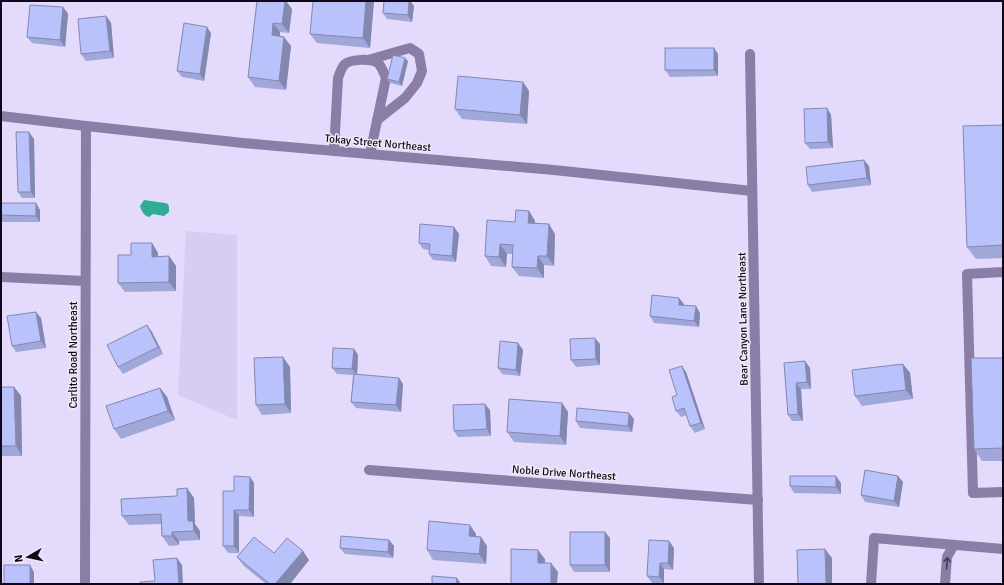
<svg xmlns="http://www.w3.org/2000/svg" width="1004" height="585" font-family="Signika,sans-serif">
<rect width="100%" height="100%" fill="#e4dafb"/>
<polygon fill="#d7cdf2" points="186,231 237,235 237,420 178,395"/>
<path fill="#30ac96" d="M144 200 165 203 168 204 169 207V212L164 216 153 214 149 217C144 216 141 210 140 206Z"/>
<g fill="none" stroke-linecap="round" stroke-linejoin="round">
<g stroke="#8a7ea6" stroke-width="10">
<polyline points="750,54 759,584"/>
<polyline points="368,60 410,48 419,54 422,71 417,83 405,98 377,120"/>
<polyline points="1,116 86,126 243,143 554,170 752,191"/>
<path d="M334 151 338 78C340 73 341 68 345 64 351 59 373 58 379 64 382 68 384 73 386 78L370 154"/>
<polyline points="1003,272 967,274 973,493 1003,492"/>
<polyline points="1,277 85,281"/>
<polyline points="369,470 758,500"/>
<polyline points="85,584 86,126"/>
<polyline points="871,584 874,538 1003,549"/>
<polyline points="945,584 947,557 954,545"/>
</g>
</g>
<g fill="#a0a7d9">
<polygon points="257,1 292,9 289,33 280,32 280,36 291,46 286,90 255,87 248,77"/>
<polygon points="374,1 370,48 317,43 310,34"/>
<polygon points="384,1 410,1 414,6 412,22 387,19 383,13"/>
<polygon points="63,7 68,14 65,47 32,43 27,37"/>
<polygon points="106,16 111,23 114,58 86,61 81,54"/>
<polygon points="211,33 204,81 182,77 177,71"/>
<polygon points="714,48 718,54 718,76 670,77 665,70"/>
<polygon points="408,61 402,86 390,83 387,79"/>
<polygon points="523,82 529,91 527,124 462,119 455,109"/>
<polygon points="827,108 831,115 833,148 810,149 805,143"/>
<polygon points="1003,125 1003,258 976,259 967,247"/>
<polygon points="34,139 35,198 22,198 18,192"/>
<polygon points="869,166 871,185 812,192 808,185"/>
<polygon points="1,203 40,210 40,222 1,222"/>
<polygon points="529,211 535,221 535,223 555,234 554,266 544,265 544,278 519,276 512,267 513,254 507,254 506,267 491,266 485,256 515,222"/>
<polygon points="454,227 459,234 456,262 433,260 429,254 429,250 423,249 419,243"/>
<polygon points="152,243 158,253 158,257 169,256 176,266 176,291 125,292 118,283 131,255"/>
<polygon points="684,304 684,305 700,313 699,327 654,323 650,316"/>
<polygon points="41,318 46,348 16,352 12,346"/>
<polygon points="147,325 152,332 163,354 123,374 118,367"/>
<polygon points="518,343 523,350 520,376 502,374 498,368"/>
<polygon points="600,344 600,365 576,367 571,360"/>
<polygon points="354,349 358,355 357,374 403,384 401,412 356,408 351,402 353,375 337,374 332,368"/>
<polygon points="1003,358 1003,461 982,461 974,449"/>
<polygon points="805,361 810,368 811,389 801,389 803,421 792,421 788,415 784,363"/>
<polygon points="903,364 910,373 913,399 862,406 855,396"/>
<polygon points="290,367 291,413 262,415 256,405"/>
<polygon points="686,372 705,429 695,433 690,426 687,415 681,417 676,411 677,395"/>
<polygon points="1,387 14,387 21,396 22,456 1,456"/>
<polygon points="160,388 167,397 175,420 121,439 114,429"/>
<polygon points="562,403 568,412 566,445 514,442 507,432"/>
<polygon points="490,410 491,436 458,437 454,431"/>
<polygon points="634,419 632,432 580,428 576,421"/>
<polygon points="898,476 903,482 899,507 865,502 861,495"/>
<polygon points="250,477 254,483 254,517 239,516 239,553 228,553 223,546 234,491"/>
<polygon points="841,483 841,494 794,493 790,486"/>
<polygon points="194,498 195,524 200,531 200,540 179,541 179,545 169,546 162,536 161,524 129,525 122,516"/>
<polygon points="476,534 476,536 481,537 487,546 486,564 433,560 427,550"/>
<polygon points="610,538 610,572 574,572 570,565"/>
<polygon points="389,540 394,546 393,558 345,554 340,548"/>
<polygon points="674,548 673,570 664,569 664,583 652,583 647,576"/>
<polygon points="274,553 309,560 290,584 266,584 244,566 237,557"/>
</g>
<g fill="#8288b0">
<polygon points="285,1 286,1 292,9 289,33 282,24"/>
<polygon points="366,1 374,1 370,48 363,38"/>
<polygon points="409,1 410,1 414,6 412,22 408,15"/>
<polygon points="63,7 68,14 65,47 60,40"/>
<polygon points="106,16 111,23 114,58 110,51"/>
<polygon points="273,23 280,32 279,45 272,35"/>
<polygon points="207,27 211,33 204,81 200,74"/>
<polygon points="284,37 291,46 286,90 279,81"/>
<polygon points="714,48 718,54 718,76 714,70"/>
<polygon points="405,58 408,61 402,86 399,82"/>
<polygon points="523,82 529,91 527,124 520,115"/>
<polygon points="827,108 831,115 833,148 828,142"/>
<polygon points="29,132 34,139 35,198 31,192"/>
<polygon points="864,160 869,166 871,185 867,178"/>
<polygon points="36,203 40,210 40,222 36,216"/>
<polygon points="529,211 535,221 535,232 528,223"/>
<polygon points="549,224 555,234 554,266 547,256"/>
<polygon points="454,227 459,234 456,262 452,256"/>
<polygon points="152,243 158,253 158,266 152,257"/>
<polygon points="500,244 507,254 506,267 499,257"/>
<polygon points="169,256 176,266 176,291 169,282"/>
<polygon points="538,256 544,265 544,278 537,268"/>
<polygon points="679,298 684,304 683,311 679,305"/>
<polygon points="696,306 700,313 699,327 694,321"/>
<polygon points="36,312 41,318 46,348 41,341"/>
<polygon points="147,325 152,332 163,354 158,347"/>
<polygon points="595,338 600,344 600,365 596,359"/>
<polygon points="518,343 523,350 520,376 516,370"/>
<polygon points="354,349 358,355 357,375 352,369"/>
<polygon points="283,357 290,367 291,413 285,404"/>
<polygon points="805,361 810,368 811,389 807,382"/>
<polygon points="903,364 910,373 913,399 906,390"/>
<polygon points="682,366 686,372 705,429 701,423"/>
<polygon points="399,378 403,384 401,412 396,405"/>
<polygon points="796,383 801,389 803,421 798,414"/>
<polygon points="14,387 21,396 22,456 16,446"/>
<polygon points="160,388 167,397 175,420 168,411"/>
<polygon points="562,403 568,412 566,445 560,436"/>
<polygon points="485,404 490,410 491,436 487,429"/>
<polygon points="629,413 634,419 632,432 628,426"/>
<polygon points="836,476 841,483 841,494 836,487"/>
<polygon points="898,476 903,482 899,507 894,501"/>
<polygon points="250,477 254,483 254,517 249,510"/>
<polygon points="187,488 194,498 195,524 200,531 200,540 194,531 188,521"/>
<polygon points="234,510 239,516 239,553 234,546"/>
<polygon points="470,525 476,534 476,545 469,536"/>
<polygon points="172,532 179,541 179,545 172,536"/>
<polygon points="605,532 610,538 610,572 605,565"/>
<polygon points="481,537 487,546 486,564 479,554"/>
<polygon points="389,540 394,546 393,558 388,552"/>
<polygon points="669,541 674,548 673,570 668,563"/>
<polygon points="825,549 832,558 832,584 826,584"/>
<polygon points="538,550 545,559 545,572 538,563"/>
<polygon points="303,551 309,560 290,584 275,584"/>
<polygon points="177,558 182,565 183,584 179,584"/>
<polygon points="551,563 558,572 557,584 551,584"/>
<polygon points="660,563 664,569 664,583 659,577"/>
<polygon points="30,565 34,572 34,584 30,584"/>
<polygon points="457,578 461,584 456,584"/>
</g>
<g fill="#bac2fc" stroke="#8288b0">
<polygon points="257,1 285,1 282,24 273,23 272,35 284,37 279,81 248,77"/>
<polygon points="313,1 366,1 363,38 310,34"/>
<polygon points="384,1 409,1 408,15 383,13"/>
<polygon points="30,5 63,7 60,40 27,37"/>
<polygon points="106,16 110,51 81,54 78,19"/>
<polygon points="184,23 207,27 200,74 177,71"/>
<rect x="665" y="48" width="49" height="22"/>
<polygon points="393,55 405,58 399,82 387,79"/>
<polygon points="458,76 523,82 520,115 455,109"/>
<polygon points="827,108 828,142 805,143 804,109"/>
<polygon points="1003,125 1003,245 967,247 963,126"/>
<polygon points="16,132 29,132 31,192 18,192"/>
<polygon points="864,160 867,178 808,185 806,167"/>
<polygon points="1,203 36,203 36,216 1,215"/>
<polygon points="516,210 529,211 528,223 549,224 547,256 538,256 537,268 512,267 513,245 500,244 499,257 485,256 487,220 515,222"/>
<polygon points="420,224 454,227 452,256 429,254 430,244 419,243"/>
<polygon points="131,243 152,243 152,257 169,256 169,282 118,283 118,255 131,255"/>
<polygon points="652,295 679,298 679,305 696,306 694,321 650,316"/>
<polygon points="36,312 41,341 12,346 7,316"/>
<polygon points="147,325 158,347 118,367 107,345"/>
<polygon points="595,338 596,359 571,360 570,339"/>
<polygon points="500,341 518,343 516,370 498,368"/>
<polygon points="333,348 354,349 352,369 332,368"/>
<polygon points="283,357 285,404 256,405 254,358"/>
<polygon points="971,358 1003,358 1003,448 974,449"/>
<polygon points="805,361 807,382 796,383 798,414 788,415 784,363"/>
<polygon points="903,364 906,390 855,396 852,370"/>
<polygon points="682,366 701,423 690,426 684,408 676,411 672,397 677,395 669,370"/>
<polygon points="354,374 399,378 396,405 351,402"/>
<polygon points="1,387 14,387 16,446 1,446"/>
<polygon points="160,388 168,411 114,429 106,406"/>
<polygon points="509,399 562,403 560,436 507,432"/>
<polygon points="485,404 487,429 454,431 453,405"/>
<polygon points="577,408 629,413 628,426 576,421"/>
<polygon points="865,470 898,476 894,501 861,495"/>
<polygon points="234,476 250,477 249,510 234,510 234,546 223,546 223,491 234,491"/>
<polygon points="790,476 836,476 836,487 790,486"/>
<polygon points="187,488 188,521 193,521 194,531 172,532 172,536 162,536 161,514 122,516 121,499 177,496 177,489"/>
<polygon points="429,521 470,525 469,536 481,537 479,554 427,550"/>
<rect x="570" y="532" width="35" height="33"/>
<polygon points="341,536 389,540 388,552 340,548"/>
<polygon points="254,537 274,553 287,538 303,551 275,584 270,584 237,557"/>
<polygon points="649,540 669,541 668,563 660,563 659,577 647,576"/>
<polygon points="511,549 538,550 538,563 551,563 551,584 511,584"/>
<polygon points="825,549 826,584 798,584 797,550"/>
<polygon points="177,558 179,584 140,584 140,582 155,581 153,560"/>
<rect x="4" y="565" width="26" height="19"/>
<polygon points="432,576 457,578 456,584 432,584"/>
</g>
<defs><path id="oneway-shaft" d="M-6 0H5M1.5-3L5.5 0L1.5 3" fill="none" stroke-width="1.6" stroke-linecap="round" stroke-linejoin="round"/></defs>
<use stroke="#463d59" href="#oneway-shaft" transform="translate(947 563) rotate(-86)"/>
<g text-anchor="middle" dominant-baseline="central" stroke-width="3" stroke-linejoin="round" paint-order="stroke">
<g font-size="11" fill="#0f081a" stroke="#eeebf6">
<text transform="translate(378 143) rotate(5)">Tokay Street Northeast</text>
<text transform="translate(743 319) rotate(-91)">Bear Canyon Lane Northeast</text>
<text transform="translate(73 355) rotate(-90)">Carlito Road Northeast</text>
<text transform="translate(564 473) rotate(4)">Noble Drive Northeast</text>
</g>
</g>
<rect width="1004" height="585" fill="none" stroke="#0f081a" stroke-width="4"/>
<g transform="translate(28 557) rotate(261)" stroke="#eeebf6" stroke-width="3" paint-order="stroke">
<path d="M0-3L7 15L0 10L-7 15Z" fill="#0f081a"/>
<text y="-6" font-size="11" font-weight="bold" text-anchor="middle" fill="#0f081a">N</text>
</g>
</svg>
